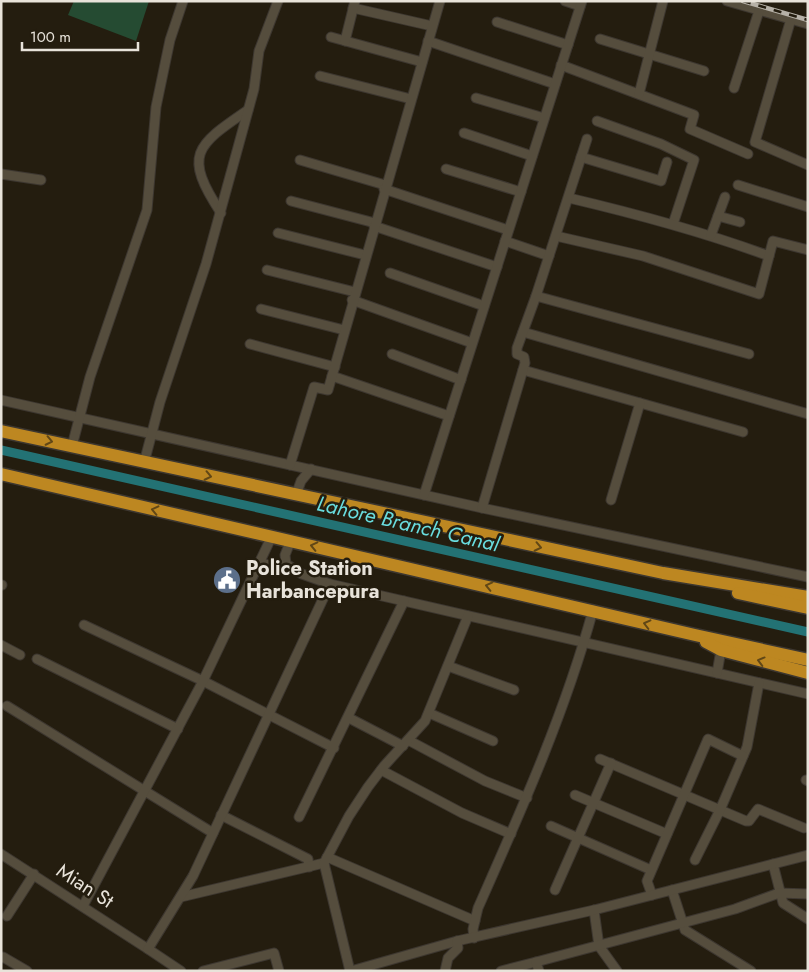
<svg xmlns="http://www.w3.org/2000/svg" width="809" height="972" font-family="Jost,sans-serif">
<rect width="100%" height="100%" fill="#241d0f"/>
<polygon fill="#254b32" points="74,1 149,1 136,41 68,15"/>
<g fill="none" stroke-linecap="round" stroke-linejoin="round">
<polyline stroke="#237274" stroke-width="9" points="1,450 808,632"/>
<defs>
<g id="minor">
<polyline points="565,1 580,6"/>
<polyline points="727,1 808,24"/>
<polyline points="353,8 432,26"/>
<polyline points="791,19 755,142 808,165"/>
<polyline points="497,22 568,45"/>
<polyline points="331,37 422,62"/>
<polyline points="600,39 704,71"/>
<polyline points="345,41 355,1"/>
<polyline points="428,41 555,84"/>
<polyline points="561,65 694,115 690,129 748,154"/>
<polyline points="320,76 411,99"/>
<polyline points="734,88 759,11"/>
<polyline points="639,94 663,1"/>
<polyline points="476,98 544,118"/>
<polyline points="597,121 661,144 694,160 673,224"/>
<polyline points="464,133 532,156"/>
<polyline points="581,157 661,181 667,162"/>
<polyline points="300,160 385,185"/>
<polyline points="446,169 521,192"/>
<polyline points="1,174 41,180"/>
<polyline points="738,185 808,207"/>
<polyline points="384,189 508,230"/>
<path d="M569 198C637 214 704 232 769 256"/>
<polyline points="291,201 375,223"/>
<path d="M221 213C183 155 195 146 248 110"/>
<polyline points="718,216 740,222"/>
<polyline points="374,226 497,267"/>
<polyline points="278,233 365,255"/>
<polyline points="711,235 725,197"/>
<polyline points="556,236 643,256 759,294 773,241 808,250"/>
<polyline points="505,241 549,256"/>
<polyline points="267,270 355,292"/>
<polyline points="390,273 484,306"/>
<polyline points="536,296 749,354"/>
<polyline points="352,300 472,343"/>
<polyline points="261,309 344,330"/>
<polyline points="523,332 808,414"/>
<polyline points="250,344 335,367"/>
<polyline points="392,354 461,380"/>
<polyline points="523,370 743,432"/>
<polyline points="332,376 449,416"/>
<polyline points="1,400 482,508 808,577"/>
<polyline points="72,446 90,377 147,210 156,107 170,40 183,1"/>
<polyline points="144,463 160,402 206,264 254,89 259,51 278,1"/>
<polyline points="290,465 314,387 328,390 440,1"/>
<polyline points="296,495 301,481 311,469"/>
<polyline points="424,495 582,1"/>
<polyline points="611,500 640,403"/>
<polyline points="482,508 525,363 524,357 517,354 517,348 536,296 587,139"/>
<polyline points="291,540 285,555 286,564 302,574 330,584 808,694"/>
<polyline points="260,563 292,570"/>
<polyline points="1,585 2,585"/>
<polyline points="84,625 203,681 334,748"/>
<polyline points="1,645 20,655"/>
<polyline points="37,659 178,729"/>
<polyline points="448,666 514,690"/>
<polyline points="717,673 721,650"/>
<polyline points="7,706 213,833"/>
<polyline points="429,713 493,741"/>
<polyline points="349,718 403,746"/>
<polyline points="408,740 485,781 527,798"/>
<polyline points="600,759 746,821 749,821 758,809 804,828"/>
<polyline points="381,770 462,813 511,834"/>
<polyline points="806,780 808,781"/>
<polyline points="575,795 667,834"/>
<polyline points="221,815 308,859 309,867"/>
<polyline points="299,817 404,601"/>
<polyline points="551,826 651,870"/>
<polyline points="1,854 148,949"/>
<polyline points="327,857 475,921"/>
<polyline points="695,860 720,810 747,747 759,683"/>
<polyline points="773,864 783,903 808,919"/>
<polyline points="555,890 611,763"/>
<polyline points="672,890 685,930 751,971"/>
<polyline points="652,895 647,881 708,739 743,756"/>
<polyline points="181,897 324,863"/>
<polyline points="83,906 203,681 272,536"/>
<polyline points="594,910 599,946 617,971"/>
<polyline points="7,916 34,874"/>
<path d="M474 938 473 929 478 908C521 811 565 713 593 610"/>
<polyline points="3,957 27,971"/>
<polyline points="181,971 148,949 193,876 330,584"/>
<polyline points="203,971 274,953 279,971"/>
<polyline points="350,971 324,863 349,816 368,787 384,766 425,721 468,616"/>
<polyline points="351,971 457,941 594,910 808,855"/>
<polyline points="445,971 448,958 458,948 457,941"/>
<polyline points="501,971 536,962"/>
<polyline points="539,971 536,962 735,909 779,893 808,894"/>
</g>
<g id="highway">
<polyline points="1,431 663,573 808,597"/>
<polyline points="1,474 695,635 808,660"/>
<polyline points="738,593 808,608"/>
<polyline points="706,642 721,650 808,673"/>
</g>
</defs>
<use href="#minor" stroke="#3d3730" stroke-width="11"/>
<use href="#highway" stroke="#3d3730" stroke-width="15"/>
<use href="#minor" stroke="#554d3d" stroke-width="9"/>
<use href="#highway" stroke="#bd8721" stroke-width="12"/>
<defs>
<polyline id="rail" points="743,1 808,20"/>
</defs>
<use href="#rail" stroke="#b6b1a7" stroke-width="4.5"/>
<use href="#rail" stroke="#241d0f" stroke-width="2.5" stroke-dasharray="8" stroke-linecap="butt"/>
</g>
<defs><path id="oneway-chevron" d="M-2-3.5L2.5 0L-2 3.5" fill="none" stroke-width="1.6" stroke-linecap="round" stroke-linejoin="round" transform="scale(1.25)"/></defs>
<g stroke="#614716">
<use href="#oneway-chevron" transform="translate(49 441) rotate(12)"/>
<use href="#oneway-chevron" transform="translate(208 476) rotate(12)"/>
<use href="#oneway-chevron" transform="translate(155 510) rotate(-167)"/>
<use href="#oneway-chevron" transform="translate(314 546) rotate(-167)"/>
<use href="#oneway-chevron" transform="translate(538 547) rotate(12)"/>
<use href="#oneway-chevron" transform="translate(489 586) rotate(-167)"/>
<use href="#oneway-chevron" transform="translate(647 624) rotate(-166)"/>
<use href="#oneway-chevron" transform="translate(761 661) rotate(-165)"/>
</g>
<defs>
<symbol id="civic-disc" viewBox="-11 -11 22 22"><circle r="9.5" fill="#5c6f8a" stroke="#241d0f"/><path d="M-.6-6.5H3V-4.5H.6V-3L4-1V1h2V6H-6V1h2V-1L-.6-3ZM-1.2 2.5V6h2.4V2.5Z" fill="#fff"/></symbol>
</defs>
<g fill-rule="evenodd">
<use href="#civic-disc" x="211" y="564" width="32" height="32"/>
</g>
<g text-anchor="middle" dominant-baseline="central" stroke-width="5" stroke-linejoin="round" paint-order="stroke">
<g font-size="20" font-weight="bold" fill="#e8e3da" stroke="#241d0f" text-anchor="start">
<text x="246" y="568">Police Station<tspan x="246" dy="23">Harbancepura</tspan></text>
</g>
<g font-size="20" fill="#e8e3da" stroke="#241d0f">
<text transform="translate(85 886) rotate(33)">Mian St</text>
</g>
<g font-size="21" font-style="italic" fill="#69dcde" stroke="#241d0f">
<text transform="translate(408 524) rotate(13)">Lahore Branch Canal</text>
</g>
</g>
<rect width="809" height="972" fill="none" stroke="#e8e3da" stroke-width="5"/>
<path d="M22 42v8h116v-8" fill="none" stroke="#e8e3da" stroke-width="2.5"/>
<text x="30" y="42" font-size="15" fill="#e8e3da" stroke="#241d0f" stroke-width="4" paint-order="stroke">100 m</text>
</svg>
